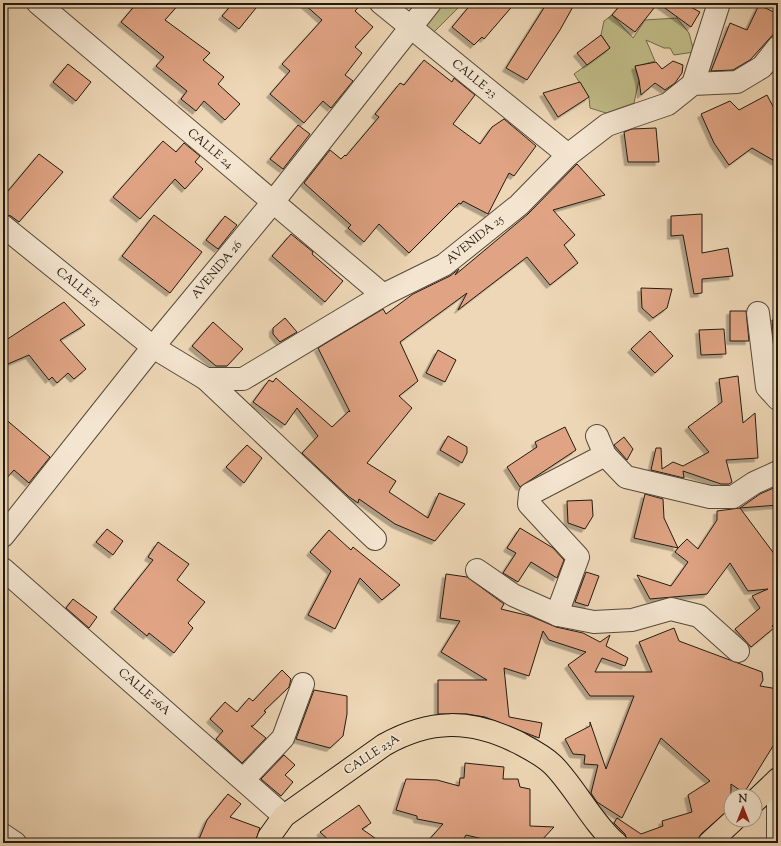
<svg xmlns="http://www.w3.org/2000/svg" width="781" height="846" font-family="'Sorts Mill Goudy',serif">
<defs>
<filter id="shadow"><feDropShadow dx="-3.5" dy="3.5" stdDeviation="0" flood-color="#0004"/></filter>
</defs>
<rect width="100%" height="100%" fill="#eed7b6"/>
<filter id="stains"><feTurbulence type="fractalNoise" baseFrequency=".005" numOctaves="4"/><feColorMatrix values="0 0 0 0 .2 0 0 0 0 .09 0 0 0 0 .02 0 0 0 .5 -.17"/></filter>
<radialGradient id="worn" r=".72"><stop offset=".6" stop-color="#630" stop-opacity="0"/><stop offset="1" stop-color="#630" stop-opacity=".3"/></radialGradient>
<g fill="#c0bc88" stroke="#716b4c">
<polygon points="436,3 463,3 428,38 423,20"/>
<polygon points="612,15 633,38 645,20 677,18 689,33 694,52 674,55 670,48 664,48 646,40 655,61 635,67 639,80 634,103 606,113 590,108 589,97 574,74 610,48 601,35 604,21"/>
</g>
<g fill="#e0a484" stroke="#221a10" filter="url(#shadow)">
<polygon points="137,3 180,3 165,20 210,53 203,60 224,77 218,84 240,104 225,120 204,101 196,111 181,99 187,91 156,66 164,57 121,22"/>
<polygon points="233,3 260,3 239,29 222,16"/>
<polygon points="303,3 362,3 355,11 373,27 355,47 362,53 345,75 353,81 331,108 323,101 304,123 270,94 290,71 282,64 322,20"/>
<polygon points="472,3 515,3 484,39 482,37 474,45 452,27"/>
<polygon points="547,3 575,3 560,30 527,80 506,68"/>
<polygon points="622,3 683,3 700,12 691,27 658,3 635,32 612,15"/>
<polygon points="759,5 778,14 778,29 750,60 733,70 711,71 730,23 747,30"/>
<polygon points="601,35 610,48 587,65 577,53"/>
<polygon points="424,60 452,82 454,78 475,95 453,124 480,144 492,127 504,119 536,146 514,176 509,173 488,214 463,201 461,204 459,203 409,253 379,224 364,242 348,228 351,225 304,183 330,150 341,159 345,155 346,156 379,117 375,114 400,83 404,85"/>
<polygon points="673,61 683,65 682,73 675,83 665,90 655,83 641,95 639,80 635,66 656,62 662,69"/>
<polygon points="68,64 91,82 76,101 53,82"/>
<polygon points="580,82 589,97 558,117 543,93"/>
<polygon points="767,95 778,116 778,163 752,148 729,165 714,143 701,114 730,101 739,110"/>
<polygon points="298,125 310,134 283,169 270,159"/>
<polygon points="656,128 659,162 628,162 624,132 632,129"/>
<polygon points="163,141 176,152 184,143 200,156 195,162 203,169 185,189 175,179 140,219 113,197"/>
<polygon points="39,154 63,172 19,222 11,216 3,214 3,197"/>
<polygon points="577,164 605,195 553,210 575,235 564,245 578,263 550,285 527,257 458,310 467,293 400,342 418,381 399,396 412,408 367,463 396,481 389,492 428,518 439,493 465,504 435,541 395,524 359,499 358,503 348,496 302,453 318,436 297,408 285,425 253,402 269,380 273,382 276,378 332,427 349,411 350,412 318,348 383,309 386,314 413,294 450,276 459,269 455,275 528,214"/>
<polygon points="702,214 702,253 728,248 733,276 702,279 702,293 694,294 683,235 671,236 671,216"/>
<polygon points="154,215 202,252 170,293 122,256"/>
<polygon points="225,216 237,225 218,249 206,240"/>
<polygon points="291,234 313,252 312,254 343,281 325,302 272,256"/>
<polygon points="641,288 672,289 667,308 653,318 642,308"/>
<polygon points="64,302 85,325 60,340 86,369 74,379 68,373 57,383 52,377 49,380 29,355 3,366 3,342"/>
<polygon points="730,311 746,311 749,341 730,341"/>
<polygon points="285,318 297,332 280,342 273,334 273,328"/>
<polygon points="772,320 778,320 778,341 774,341"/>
<polygon points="213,322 243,349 227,366 216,366 192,346"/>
<polygon points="724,329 726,354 701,355 699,330"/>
<polygon points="650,331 673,356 655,373 631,349"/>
<polygon points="438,350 456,360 445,382 426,373"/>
<polygon points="738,376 743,423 755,413 758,458 726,460 732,482 729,484 721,484 683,471 684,478 651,470 656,448 661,448 662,469 673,462 683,466 709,452 688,427 722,402 719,379"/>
<polygon points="3,417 50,457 29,483 14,470 3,482"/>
<polygon points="565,427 576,450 520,487 507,467 537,447 535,442"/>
<polygon points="448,436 467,447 467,453 462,463 440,450"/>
<polygon points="624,437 633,449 627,460 614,445"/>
<polygon points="247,445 262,458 244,483 226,467"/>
<polygon points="778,486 778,505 740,508 778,559 778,620 772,626 774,628 751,647 735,629 760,608 752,596 768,589 748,591 730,563 707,594 650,599 637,575 671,586 688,562 675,552 678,548 634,538 645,494 663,499 664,518 678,548 687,539 698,549 717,520 717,511 740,508 760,494"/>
<polygon points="592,500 593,516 585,529 568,523 567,501"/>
<polygon points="520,528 553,548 564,560 557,578 531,562 518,582 503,573 516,553 507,548"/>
<polygon points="107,529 123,541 113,555 96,542"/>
<polygon points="329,530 351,550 353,547 400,585 382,600 360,578 335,629 308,615 331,571 310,552"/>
<polygon points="158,542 189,564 177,580 205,602 188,623 193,628 174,653 149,633 147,636 114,609 153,560 148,557"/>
<polygon points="586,572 599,576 588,606 575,602"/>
<polygon points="446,574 467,577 504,604 501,609 530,616 556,627 583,633 600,642 610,635 606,646 628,658 625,666 602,658 595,672 652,672 639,642 674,628 679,641 762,672 763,680 760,686 778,689 778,738 744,793 731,784 731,808 701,834 697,843 628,843 625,834 614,823 617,818 641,834 663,826 662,821 692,812 688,795 710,781 661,738 622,818 597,802 591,793 598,765 584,764 585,755 573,754 565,739 590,726 590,722 606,769 634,696 590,696 568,665 586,652 549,640 543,631 529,676 504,668 509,717 542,723 539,738 485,717 467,714 438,714 438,680 487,680 441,652 460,621 440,618"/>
<polygon points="73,599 97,617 89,628 66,608"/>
<polygon points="282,670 291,679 289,687 264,711 266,712 253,726 251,726 266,738 242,763 216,739 223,731 210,719 225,702 237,712 249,698 253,701"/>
<polygon points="314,690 347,696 347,714 343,736 330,748 296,739"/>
<polygon points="284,755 295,765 285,775 293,782 281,796 261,779"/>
<polygon points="465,763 504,767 503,779 518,779 520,787 530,789 530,826 554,827 539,843 500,843 466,835 461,843 426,843 443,824 417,819 417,816 396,810 406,779 437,780 459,786 460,778 464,778"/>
<polygon points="228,794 241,804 230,817 260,828 255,843 209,843 199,839 207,820"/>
<polygon points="359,805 371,823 362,829 382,843 332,843 320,832"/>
</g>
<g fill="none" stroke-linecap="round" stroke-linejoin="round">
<defs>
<g id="minor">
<polyline points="38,3 383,295"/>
<polyline points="381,3 568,155"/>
<polyline points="693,84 719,3"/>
<polyline points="3,226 153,347 206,379 243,379 383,295 444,265 519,205 568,155 607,125 668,104 693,84 737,82 762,67 778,47"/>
<polyline points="758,313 767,387 778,399"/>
<polyline points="206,379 375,539"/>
<polyline points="597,436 605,455 626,477 710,497 733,497 754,483 778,472"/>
<polyline points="3,536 153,347 273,202 430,3"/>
<polyline points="3,569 284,816"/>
<polyline points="477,570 513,595 558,615 561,603 578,557 529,504 530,494 605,455"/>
<polyline points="558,615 594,622 632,620 671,609 699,616 738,651"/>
<polyline points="244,779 283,738 303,684"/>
<polyline points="778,780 778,843"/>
<polyline points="3,835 15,843"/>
</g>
<g id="major">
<polyline points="755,801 778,779"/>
<path d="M267 843 269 837 284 816 384 745C430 719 470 719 517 742 530 749 543 755 553 765 575 787 593 824 616 843"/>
<polyline points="709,843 734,820"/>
</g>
</defs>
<use href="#minor" stroke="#55493a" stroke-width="24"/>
<use href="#major" stroke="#221a10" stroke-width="24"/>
<use href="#minor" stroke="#f4e5d0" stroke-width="22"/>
<use href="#major" stroke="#eed7b6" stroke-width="22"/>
</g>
<g text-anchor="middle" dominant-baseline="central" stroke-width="3.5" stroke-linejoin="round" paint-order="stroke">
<g font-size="12" fill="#221a10" stroke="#f4e5d0">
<text transform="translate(474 79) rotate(39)">CALLE 23</text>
<text transform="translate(210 149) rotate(40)">CALLE 24</text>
<text transform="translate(475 240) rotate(-39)">AVENIDA 25</text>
<text transform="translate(217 270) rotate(-50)">AVENIDA 26</text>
<text transform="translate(78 287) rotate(39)">CALLE 25</text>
<text transform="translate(144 692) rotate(41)">CALLE 26A</text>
<text transform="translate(372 755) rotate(-33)">CALLE 23A</text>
</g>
</g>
<rect width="781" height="846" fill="none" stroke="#eed7b6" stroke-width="16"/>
<rect x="4" y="4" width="773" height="838" fill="none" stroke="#221a10" stroke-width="2"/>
<rect x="8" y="8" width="765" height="830" fill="none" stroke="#221a10"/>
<g transform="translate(743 808)"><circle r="19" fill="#f4e5d0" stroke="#a09483"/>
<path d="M0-3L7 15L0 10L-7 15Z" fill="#8f2418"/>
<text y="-6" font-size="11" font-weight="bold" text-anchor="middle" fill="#221a10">N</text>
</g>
<rect width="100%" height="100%" filter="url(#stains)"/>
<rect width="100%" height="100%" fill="url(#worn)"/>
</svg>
